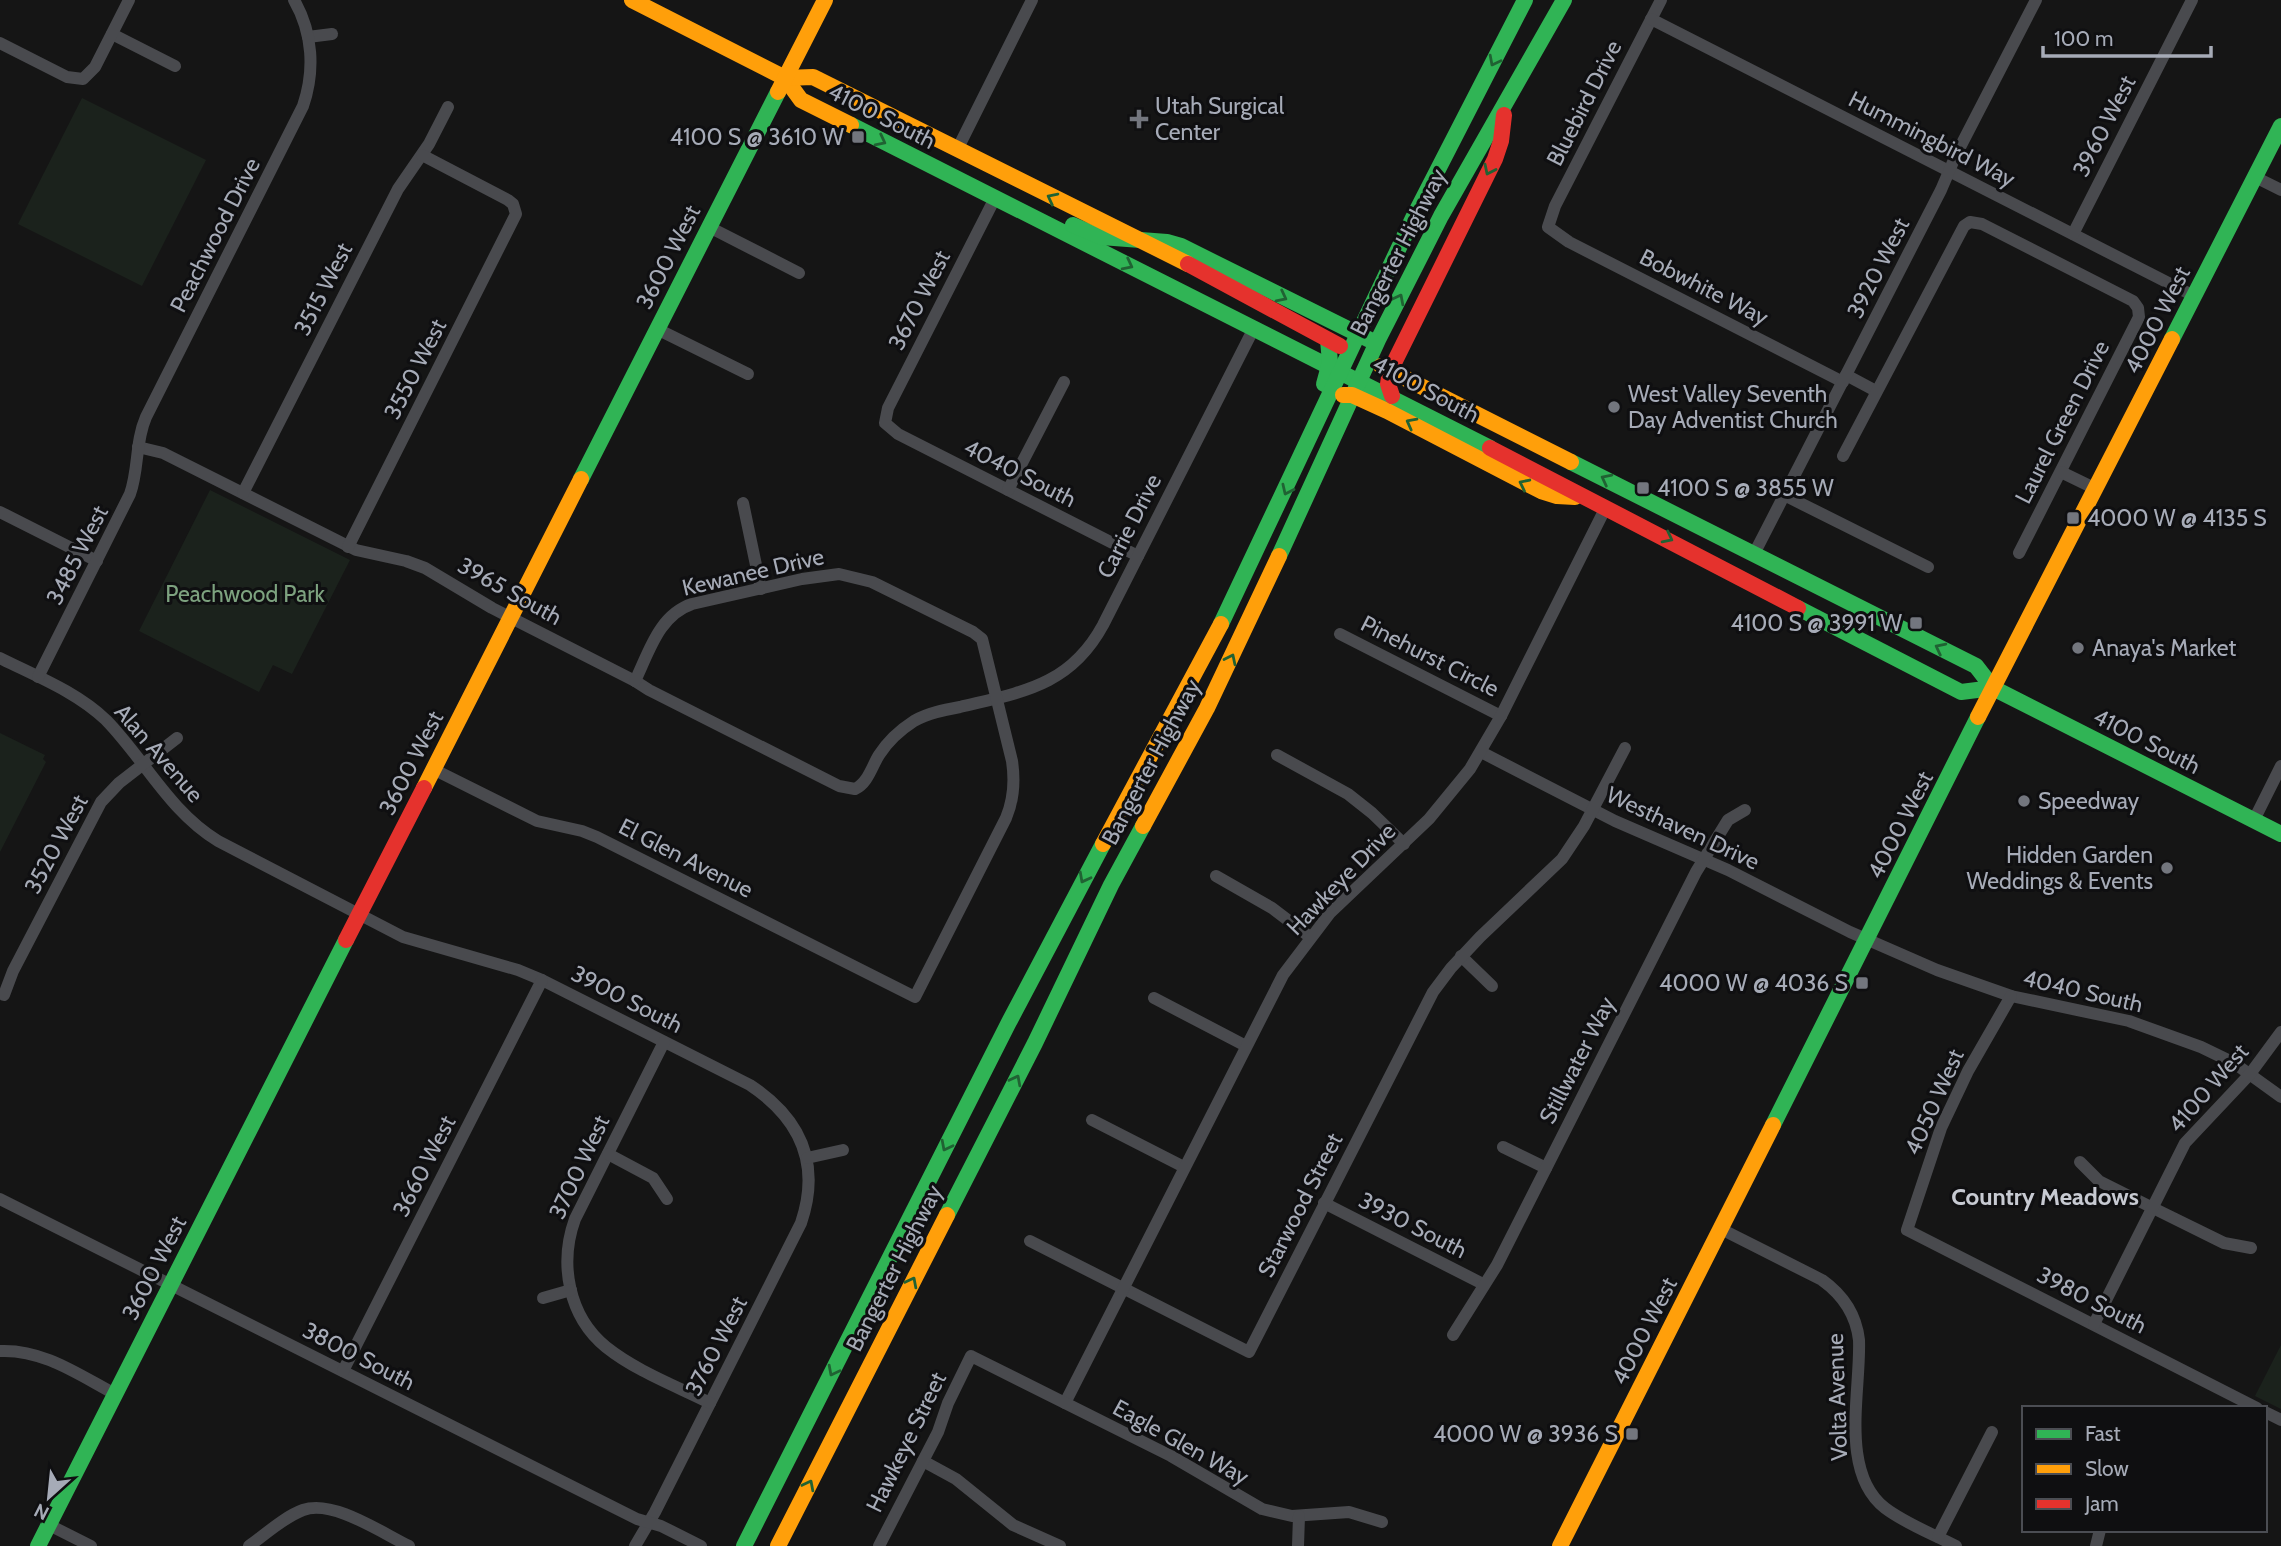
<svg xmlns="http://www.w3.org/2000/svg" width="2281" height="1546" font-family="Cabin,sans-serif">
<rect width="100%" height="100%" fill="#151515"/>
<g fill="#1b221c">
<polygon points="82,98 206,160 142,286 18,224"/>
<polygon points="210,490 350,560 292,674 273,665 259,692 139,631"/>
<polygon points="0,733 45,755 43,759 46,762 0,852"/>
<polygon points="2281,1345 2281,1409 2255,1396"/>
</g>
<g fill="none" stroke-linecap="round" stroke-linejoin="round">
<g stroke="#494a4e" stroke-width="12">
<polyline points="1661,0 1555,206 1548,227 1569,242 1843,382"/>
<polyline points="1651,19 2194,296"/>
<polyline points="112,34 175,66"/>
<polyline points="308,37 332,34"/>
<polyline points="0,43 67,77 83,79 95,67 129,0"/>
<polyline points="957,150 1032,0"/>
<polyline points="2255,177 2281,190"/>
<polyline points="995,198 888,408 885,423 898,434 1138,556"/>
<polyline points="709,227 799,273"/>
<polyline points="2073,234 2192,0"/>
<polyline points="657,329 748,374"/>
<polyline points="1846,375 1876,391"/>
<path d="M138 447 163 453 356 550 406 561 425 568 492 608 635 681 649 690 839 786 855 789C868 783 872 766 879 755 888 741 900 730 914 721 928 713 944 710 960 707 1022 692 1070 686 1103 625L1254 328"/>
<polyline points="1843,456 1964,226 1970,222 1982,224 2133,301 2138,308 2139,317 2019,553"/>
<polyline points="2061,472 2096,489"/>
<polyline points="1008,490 1064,382"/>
<polyline points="243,493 398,189 429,144 448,107"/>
<polyline points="1784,495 1928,567"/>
<polyline points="743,503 761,589"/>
<polyline points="0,512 97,561"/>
<polyline points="348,547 516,214 513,204 508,200 422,155"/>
<polyline points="1754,554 1941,190 1956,155 2036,0"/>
<polyline points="1340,634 1501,716"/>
<path d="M0 658C36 676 77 692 106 720 145 760 169 811 218 841L403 937 518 970 542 980 750 1085C801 1119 821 1164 801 1223L655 1512 635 1546"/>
<path d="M38 677 130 494C139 469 135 442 146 417L303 106C315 71 313 33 294 0"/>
<polyline points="1481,752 1615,821 1728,870 1850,932 1937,970 2011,996 2129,1021 2201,1047 2234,1063 2281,1097"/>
<polyline points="1277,755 1348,794 1372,813 1404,844"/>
<path d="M433 769 537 821 582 831 597 837 915 997 1006 818C1014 799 1015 781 1012 761L982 639 973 632 872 582 839 574 802 579 692 604C659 615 649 652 635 681"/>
<polyline points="2254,820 2281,766"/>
<polyline points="1216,876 1272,908 1310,937"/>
<polyline points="1461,956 1492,986"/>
<polyline points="4,995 13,971 101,802 119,783 177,738"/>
<polyline points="2011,996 1968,1071 1941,1128 1907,1230 2257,1408"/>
<polyline points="1154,998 1246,1046"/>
<path d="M664 1042 575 1219C559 1263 568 1316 606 1347 636 1371 676 1386 710 1403"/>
<polyline points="1092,1120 1184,1167"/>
<polyline points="1503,1147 1546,1168"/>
<polyline points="608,1154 653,1178 667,1199"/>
<polyline points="807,1158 843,1150"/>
<polyline points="2080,1162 2099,1181 2153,1208 2224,1243 2251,1248"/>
<polyline points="0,1199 637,1519 661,1526 701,1546"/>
<polyline points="1324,1203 1483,1284"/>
<path d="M1721 1229 1822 1280C1843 1295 1856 1314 1859 1340 1861 1391 1839 1472 1885 1508 1906 1524 1933 1534 1956 1546"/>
<polyline points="1030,1241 1249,1352 1433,992 1451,968 1480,937 1562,859 1584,826 1625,748"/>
<polyline points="543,1298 571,1290"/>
<polyline points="2094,1324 2185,1143 2250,1074 2281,1032"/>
<polyline points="1453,1335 1497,1265 1696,872 1728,820 1745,810"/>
<path d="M0 1351C43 1349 79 1375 115 1394"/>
<polyline points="343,1371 542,980"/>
<polyline points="1065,1403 1283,975 1330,913 1429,819 1470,769 1501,716 1606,507"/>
<polyline points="2265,1412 2281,1420"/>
<polyline points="923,1461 956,1479 1013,1525 1060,1546"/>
<polyline points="49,1525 91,1546"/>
<polyline points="1938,1537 1992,1432"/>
<path d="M249 1546C266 1534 284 1517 303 1510 333 1499 382 1533 409 1546"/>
<polyline points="879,1546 938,1432 948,1403 971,1356 1171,1456 1262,1509 1292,1516 1349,1512 1382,1522"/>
<polyline points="1298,1546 1299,1516"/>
<polyline points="2096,1546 2100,1530"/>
</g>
<g stroke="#30b455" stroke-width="16">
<polyline points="851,125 1490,448"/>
<polyline points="1073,225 1101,237 1167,242 1181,246 1370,340"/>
<polyline points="2172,339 2281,126"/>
<polyline points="1324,384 1330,362 1328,340"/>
<polyline points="1571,462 1976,666 1993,688 2281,834"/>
<polyline points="581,479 778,92"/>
<polyline points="1279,556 1378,340 1441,216 1564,0"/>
<polyline points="1798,608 1961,692 1993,688"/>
<polyline points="1221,624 1413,218 1525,0"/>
<polyline points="1773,1125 1978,717"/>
<polyline points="947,1215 1035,1043 1111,885 1143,826"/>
<polyline points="38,1546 346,940"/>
<polyline points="744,1546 1008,1024 1103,844"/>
</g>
<g stroke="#ff9f0a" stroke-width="16">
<polyline points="632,0 785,78 801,100 851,125"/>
<polyline points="785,78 813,77 1188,264"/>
<polyline points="778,92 825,0"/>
<polyline points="1381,366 1571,462"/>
<polyline points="1343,395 1352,395 1387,411 1541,491 1557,496 1575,497"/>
<polyline points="1978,717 2172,339"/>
<polyline points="424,788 581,479"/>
<polyline points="1143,826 1207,708 1279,556"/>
<polyline points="1103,844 1221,624"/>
<polyline points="778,1546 947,1215"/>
<polyline points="1560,1546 1773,1125"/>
</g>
<g stroke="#e5322d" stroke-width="16">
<polyline points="1188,264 1340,346"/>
<polyline points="1392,396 1388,384 1390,371 1495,159 1501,141 1504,115"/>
<polyline points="1490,448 1798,608"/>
<polyline points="346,940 424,788"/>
</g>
</g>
<defs><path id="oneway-chevron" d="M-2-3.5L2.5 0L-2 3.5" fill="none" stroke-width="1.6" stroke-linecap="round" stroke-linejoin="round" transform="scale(1.75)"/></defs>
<g stroke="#206233">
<use href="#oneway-chevron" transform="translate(1494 61) rotate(117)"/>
<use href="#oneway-chevron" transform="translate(881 141) rotate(27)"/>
<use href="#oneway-chevron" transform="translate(1489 170) rotate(116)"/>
<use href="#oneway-chevron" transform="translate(1052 198) rotate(-153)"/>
<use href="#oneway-chevron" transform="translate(1128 265) rotate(27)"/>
<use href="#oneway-chevron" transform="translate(1282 297) rotate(27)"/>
<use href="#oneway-chevron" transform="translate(1399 299) rotate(-63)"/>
<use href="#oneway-chevron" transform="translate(1411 423) rotate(-152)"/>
<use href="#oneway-chevron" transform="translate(1606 479) rotate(-153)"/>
<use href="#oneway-chevron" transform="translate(1524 484) rotate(-154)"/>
<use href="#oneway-chevron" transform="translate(1287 490) rotate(115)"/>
<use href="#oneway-chevron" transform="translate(1668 538) rotate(27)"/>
<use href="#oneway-chevron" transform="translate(1940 648) rotate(-153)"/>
<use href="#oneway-chevron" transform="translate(1231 659) rotate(-64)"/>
<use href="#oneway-chevron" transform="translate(1084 878) rotate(118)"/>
<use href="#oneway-chevron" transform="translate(1016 1080) rotate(-63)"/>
<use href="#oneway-chevron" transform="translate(946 1146) rotate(117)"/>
<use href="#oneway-chevron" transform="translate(912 1282) rotate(-63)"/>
<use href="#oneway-chevron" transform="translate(833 1371) rotate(117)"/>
<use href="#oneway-chevron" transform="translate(809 1485) rotate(-63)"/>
</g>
<g fill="#73767e" stroke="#0f0f11" stroke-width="2.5">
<path d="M1135.5 108.5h7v7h7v7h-7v7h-7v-7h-7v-7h7z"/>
<rect x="851" y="130" width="14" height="14" rx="3.5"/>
<circle cx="1614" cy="407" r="7"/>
<rect x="1636" y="481" width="14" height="14" rx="3.5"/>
<rect x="2066" y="511" width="14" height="14" rx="3.5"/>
<rect x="1909" y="616" width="14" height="14" rx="3.5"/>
<circle cx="2078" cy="648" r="7"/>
<circle cx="2024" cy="801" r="7"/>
<circle cx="2167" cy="868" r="7"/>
<rect x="1855" y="976" width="14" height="14" rx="3.5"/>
<rect x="1625" y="1427" width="14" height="14" rx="3.5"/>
</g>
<g text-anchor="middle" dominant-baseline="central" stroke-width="6" stroke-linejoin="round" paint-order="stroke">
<g font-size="23" fill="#a6abb7" stroke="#0f0f11">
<text transform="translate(1584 103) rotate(-63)">Bluebird Drive</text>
<text transform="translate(882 116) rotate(27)">4100 South</text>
<text transform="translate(2104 126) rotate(-63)">3960 West</text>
<text transform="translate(1932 139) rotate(27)">Hummingbird Way</text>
<text transform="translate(215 235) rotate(-63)">Peachwood Drive</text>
<text transform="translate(1398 252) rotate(-63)">Bangerter Highway</text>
<text transform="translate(668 257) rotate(-63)">3600 West</text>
<text transform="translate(1878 268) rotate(-63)">3920 West</text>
<text transform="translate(1704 287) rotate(27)">Bobwhite Way</text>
<text transform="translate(323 289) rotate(-63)">3515 West</text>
<text transform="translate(919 300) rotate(-63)">3670 West</text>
<text transform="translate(2157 320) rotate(-63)">4000 West</text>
<text transform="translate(415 369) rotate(-63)">3550 West</text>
<text transform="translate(1426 389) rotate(28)">4100 South</text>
<text transform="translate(2062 422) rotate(-63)">Laurel Green Drive</text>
<text transform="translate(1020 473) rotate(27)">4040 South</text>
<text transform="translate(1129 526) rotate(-63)">Carrie Drive</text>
<text transform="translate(77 555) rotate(-63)">3485 West</text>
<text transform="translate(753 572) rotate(-13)">Kewanee Drive</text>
<text transform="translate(510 591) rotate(29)">3965 South</text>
<text transform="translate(1430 656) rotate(27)">Pinehurst Circle</text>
<text transform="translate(2147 741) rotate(27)">4100 South</text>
<text transform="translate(159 753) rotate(49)">Alan Avenue</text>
<text transform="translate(1151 762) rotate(-62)">Bangerter Highway</text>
<text transform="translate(411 763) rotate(-63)">3600 West</text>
<text transform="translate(1900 825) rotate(-63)">4000 West</text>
<text transform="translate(1683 828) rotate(25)">Westhaven Drive</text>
<text transform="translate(56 844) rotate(-62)">3520 West</text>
<text transform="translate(686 858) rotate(27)">El Glen Avenue</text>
<text transform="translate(1341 879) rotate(-46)">Hawkeye Drive</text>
<text transform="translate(2083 991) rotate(13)">4040 South</text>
<text transform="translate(627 999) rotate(27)">3900 South</text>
<text transform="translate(1577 1060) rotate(-63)">Stillwater Way</text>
<text transform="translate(2208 1088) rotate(-49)">4100 West</text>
<text transform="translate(1934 1102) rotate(-66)">4050 West</text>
<text transform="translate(424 1166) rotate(-63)">3660 West</text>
<text transform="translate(579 1167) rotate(-65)">3700 West</text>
<text transform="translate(1300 1205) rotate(-63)">Starwood Street</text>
<text transform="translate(1413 1225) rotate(27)">3930 South</text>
<text transform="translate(154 1268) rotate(-63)">3600 West</text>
<text transform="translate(894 1268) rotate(-63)">Bangerter Highway</text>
<text transform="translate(2092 1300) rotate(27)">3980 South</text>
<text transform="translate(1644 1331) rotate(-63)">4000 West</text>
<text transform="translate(716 1346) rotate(-63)">3760 West</text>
<text transform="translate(359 1356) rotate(27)">3800 South</text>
<text transform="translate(1837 1397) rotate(-92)">Volta Avenue</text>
<text transform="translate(906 1442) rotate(-64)">Hawkeye Street</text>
<text transform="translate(1181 1442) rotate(29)">Eagle Glen Way</text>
</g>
<g font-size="23" fill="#a6abb7" stroke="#0f0f11" text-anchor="start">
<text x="1155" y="106">Utah Surgical<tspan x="1155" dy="26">Center</tspan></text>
<text x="844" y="137" text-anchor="end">4100 S @ 3610 W</text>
<text x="1628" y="394">West Valley Seventh<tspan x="1628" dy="26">Day Adventist Church</tspan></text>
<text x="1657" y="488">4100 S @ 3855 W</text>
<text x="2087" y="518">4000 W @ 4135 S</text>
<text x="1902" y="623" text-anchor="end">4100 S @ 3991 W</text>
<text x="2092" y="648">Anaya's Market</text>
<text x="2038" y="801">Speedway</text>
<text x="2153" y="855" text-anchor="end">Hidden Garden<tspan x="2153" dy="26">Weddings &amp; Events</tspan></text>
<text x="1848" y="983" text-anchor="end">4000 W @ 4036 S</text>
<text x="1618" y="1434" text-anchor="end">4000 W @ 3936 S</text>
</g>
<g font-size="23" fill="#7da27f" stroke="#0f0f11">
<text x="245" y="594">Peachwood Park</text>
</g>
<g font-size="24" font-weight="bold" fill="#c7cad2" stroke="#0f0f11">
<text x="2045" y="1196">Country Meadows</text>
</g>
</g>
<rect x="2022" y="1406" width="245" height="126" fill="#0f0f11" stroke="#4b4d53" stroke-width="2"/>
<rect x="2036" y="1429" width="35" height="10" fill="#30b455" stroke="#4b4d53" stroke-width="2"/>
<text x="2085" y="1441" font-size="21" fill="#a6abb7">Fast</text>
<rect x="2036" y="1464" width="35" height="10" fill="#ff9f0a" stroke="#4b4d53" stroke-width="2"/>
<text x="2085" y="1476" font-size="21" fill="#a6abb7">Slow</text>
<rect x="2036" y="1499" width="35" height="10" fill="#e5322d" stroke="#4b4d53" stroke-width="2"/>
<text x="2085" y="1511" font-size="21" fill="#a6abb7">Jam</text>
<g transform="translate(49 1497) rotate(207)" stroke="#0f0f11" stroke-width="5" paint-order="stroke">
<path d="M0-5L12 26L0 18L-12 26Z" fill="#a6abb7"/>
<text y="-10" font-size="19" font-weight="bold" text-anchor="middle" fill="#a6abb7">N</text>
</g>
<path d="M2043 46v10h168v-10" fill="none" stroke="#a6abb7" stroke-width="3.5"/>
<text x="2054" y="46" font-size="21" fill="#a6abb7" stroke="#0f0f11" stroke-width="5" paint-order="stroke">100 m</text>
</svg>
